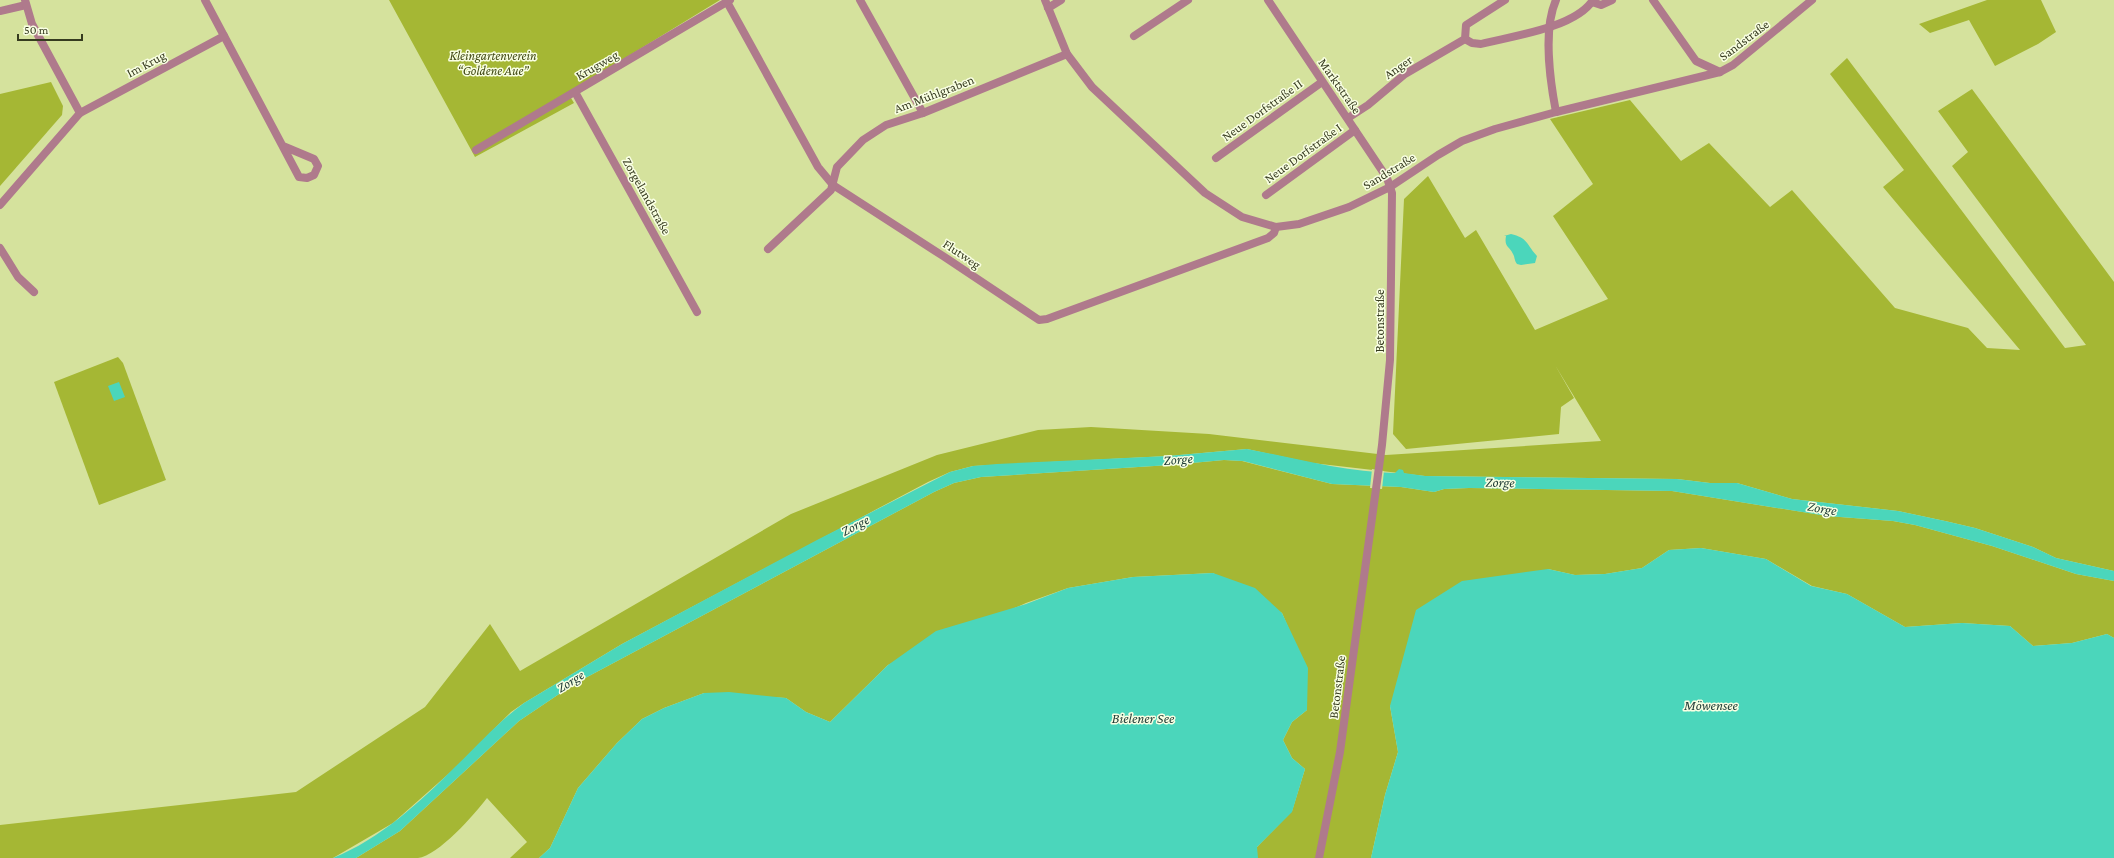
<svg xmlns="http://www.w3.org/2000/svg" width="2114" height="858" font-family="'Crimson Pro',serif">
<rect width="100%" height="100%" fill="#d5e29d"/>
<g fill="#a5b734">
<polygon points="389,0 720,0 568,93 574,103 475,157"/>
<polygon points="1987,0 2041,0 2056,32 2038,44 1995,66 1969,20 1930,33 1919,24"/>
<polygon points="1847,58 2065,348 2086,345 1952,166 1968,152 1938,111 1972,89 2114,282 2114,571 2056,558 2033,547 1975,528 1945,521 1898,511 1792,499 1737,483 1710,483 1677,479 1425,476 1312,463 1247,449 1168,456 973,466 950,472 928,482 622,644 524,703 511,712 454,769 393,823 333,858 0,858 0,825 296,792 425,707 490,624 520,671 791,514 937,455 1038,430 1091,427 1209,434 1386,455 1601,441 1555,365 1574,398 1561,407 1559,434 1406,449 1393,434 1404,199 1428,176 1465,238 1476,230 1535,330 1608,299 1553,216 1593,184 1550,119 1630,100 1681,161 1709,143 1770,207 1792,190 1895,308 1968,328 1987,348 2020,350 1883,187 1904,170 1830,74"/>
<polygon points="51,82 63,106 62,115 0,186 0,94"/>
<polygon points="118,357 123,363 166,480 99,505 54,382"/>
<path d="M1224 460 1242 461 1332 484 1401 487 1434 492 1444 489 1469 488 1672 491 1827 516 1893 521 1915 525 1992 546 2076 574 2114 581V638L2107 634 2072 643 2033 646 2010 626 1962 623 1905 627 1847 594 1812 586 1766 559 1701 548 1669 550 1642 568 1605 574 1575 575 1548 569 1390 706 1398 752 1385 795 1371 858H1257V847L1292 811 1305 769 1292 758 1283 740 1292 722 1307 710 1291 634 1282 613 1213 573 1133 577 1068 588 1026 603 888 665 830 722 806 712 786 698 704 693 664 708 642 719 617 743 578 788 550 848 539 858H510L527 842 487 798C475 814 438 856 418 858 398 858 376 858 356 858L400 831 519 721 574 684 934 492 954 483 981 477 1170 465Z"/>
</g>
<g fill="#4bd6bb">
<path d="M1511 234C1528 238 1526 244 1537 256L1535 263 1521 265 1517 264C1514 260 1515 257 1513 254 1509 246 1504 247 1506 236H1504Z"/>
<polygon points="119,382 125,397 114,401 108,386"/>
<path d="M1247 449C1296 458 1345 472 1395 473L1399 469 1403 470 1404 473 1425 476 1677 479 1710 483H1737L1792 499 1898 511 1945 521 1975 528 2033 547 2056 558 2114 571V581L2076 574 1992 546 1915 525 1893 521 1827 516 1672 491 1469 488 1444 489 1434 492 1401 487 1332 484 1243 461 1224 460 1170 465 981 477 954 483 934 492 574 684 519 721 400 831 356 858H333C380 839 419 803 455 767 478 745 499 721 524 703L622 644 817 540 950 472 973 466 997 464 1168 456Z"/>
<polygon points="1701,548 1766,559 1811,586 1847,594 1905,627 1962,623 2010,626 2033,646 2072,643 2107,634 2114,638 2114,858 1371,858 1385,795 1398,752 1390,706 1416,610 1462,581 1548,569 1575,575 1605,574 1642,568 1669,550"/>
<polygon points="1213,573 1255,588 1282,613 1308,668 1307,710 1292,722 1283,740 1292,758 1305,769 1292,812 1257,847 1258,858 539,858 550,848 578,788 617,743 642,719 664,708 704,693 729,692 786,698 806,712 830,722 888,665 936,631 1026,604 1068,588 1133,577"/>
</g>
<polygon fill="#d5e29d" points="1372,469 1384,471 1382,489 1370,488"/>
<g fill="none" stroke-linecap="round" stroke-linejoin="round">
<g stroke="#af7a8c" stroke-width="8">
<polyline points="205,0 299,177 307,178 314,175 318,166 314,159 283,146"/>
<polyline points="860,0 923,113"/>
<polyline points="1045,0 1067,54 1092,87 1205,193 1242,217 1276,227 1299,224 1349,207 1390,187 1438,155 1462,141 1495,129 1556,112 1720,72 1733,65 1812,0"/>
<polyline points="1268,0 1387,178 1392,193 1390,360 1382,445 1340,752 1319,858"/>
<path d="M1556 0C1543 29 1550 81 1556 112"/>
<polyline points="1653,0 1696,61 1720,72"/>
<polyline points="727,2 818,167 833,185 943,256 1039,320 1047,319 1268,238 1274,233 1276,227"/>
<polyline points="1592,2 1601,5 1612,0"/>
<polyline points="1048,8 1061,0"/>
<polyline points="0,11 26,5"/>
<polyline points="1134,36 1188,0"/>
<path d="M1465 39 1472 43 1481 44C1512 36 1575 28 1593 0"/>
<polyline points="575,92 697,312"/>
<polyline points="80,113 224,36"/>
<polyline points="1348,118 1368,105 1405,74 1465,39 1466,25 1505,0"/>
<polyline points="476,150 730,0"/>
<polyline points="1216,158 1322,82"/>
<polyline points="1266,195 1355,130"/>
<polyline points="0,205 80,113 32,24 25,0"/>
<polyline points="0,248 18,277 34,292"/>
<polyline points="768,249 831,190 837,167 863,140 886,125 923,113 1067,54"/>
</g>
</g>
<g text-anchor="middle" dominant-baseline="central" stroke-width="3" stroke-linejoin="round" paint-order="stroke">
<g font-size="13" fill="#363b1f" stroke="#f9ffe3">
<text transform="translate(1744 40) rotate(-37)">Sandstraße</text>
<text transform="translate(146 64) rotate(-28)">Im Krug</text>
<text transform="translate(597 65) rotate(-30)">Krugweg</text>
<text transform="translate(1398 67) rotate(-35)">Anger</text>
<text transform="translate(1340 86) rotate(55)">Marktstraße</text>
<text transform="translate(934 94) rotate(-21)">Am Mühlgraben</text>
<text transform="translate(1262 110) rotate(-36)">Neue Dorfstraße II</text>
<text transform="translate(1303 153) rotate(-36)">Neue Dorfstraße I</text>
<text transform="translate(1389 171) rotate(-31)">Sandstraße</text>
<text transform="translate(647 196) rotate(61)">Zorgelandstraße</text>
<text transform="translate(962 254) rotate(34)">Flutweg</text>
<text transform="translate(1379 321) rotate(-90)">Betonstraße</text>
<text transform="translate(1337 687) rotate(-83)">Betonstraße</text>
</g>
<g font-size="13" font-style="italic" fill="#414914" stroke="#f9ffe3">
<text x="493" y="55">Kleingartenverein<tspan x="493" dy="15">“Goldene Aue”</tspan></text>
</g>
<g font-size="14" font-style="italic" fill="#213e38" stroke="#f9ffe3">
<text transform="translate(1178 459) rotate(-4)">Zorge</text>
<text transform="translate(1500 482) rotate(1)">Zorge</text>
<text transform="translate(1822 508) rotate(10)">Zorge</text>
<text transform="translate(855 525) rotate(-28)">Zorge</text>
<text transform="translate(570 681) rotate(-32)">Zorge</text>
<text x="1711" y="705">Möwensee</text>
<text x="1143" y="718">Bielener See</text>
</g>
</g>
<path d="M18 34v6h64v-6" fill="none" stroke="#363b1f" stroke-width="2"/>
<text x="24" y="34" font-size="12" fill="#363b1f" stroke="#f9ffe3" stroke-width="3" paint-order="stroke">50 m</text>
</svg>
